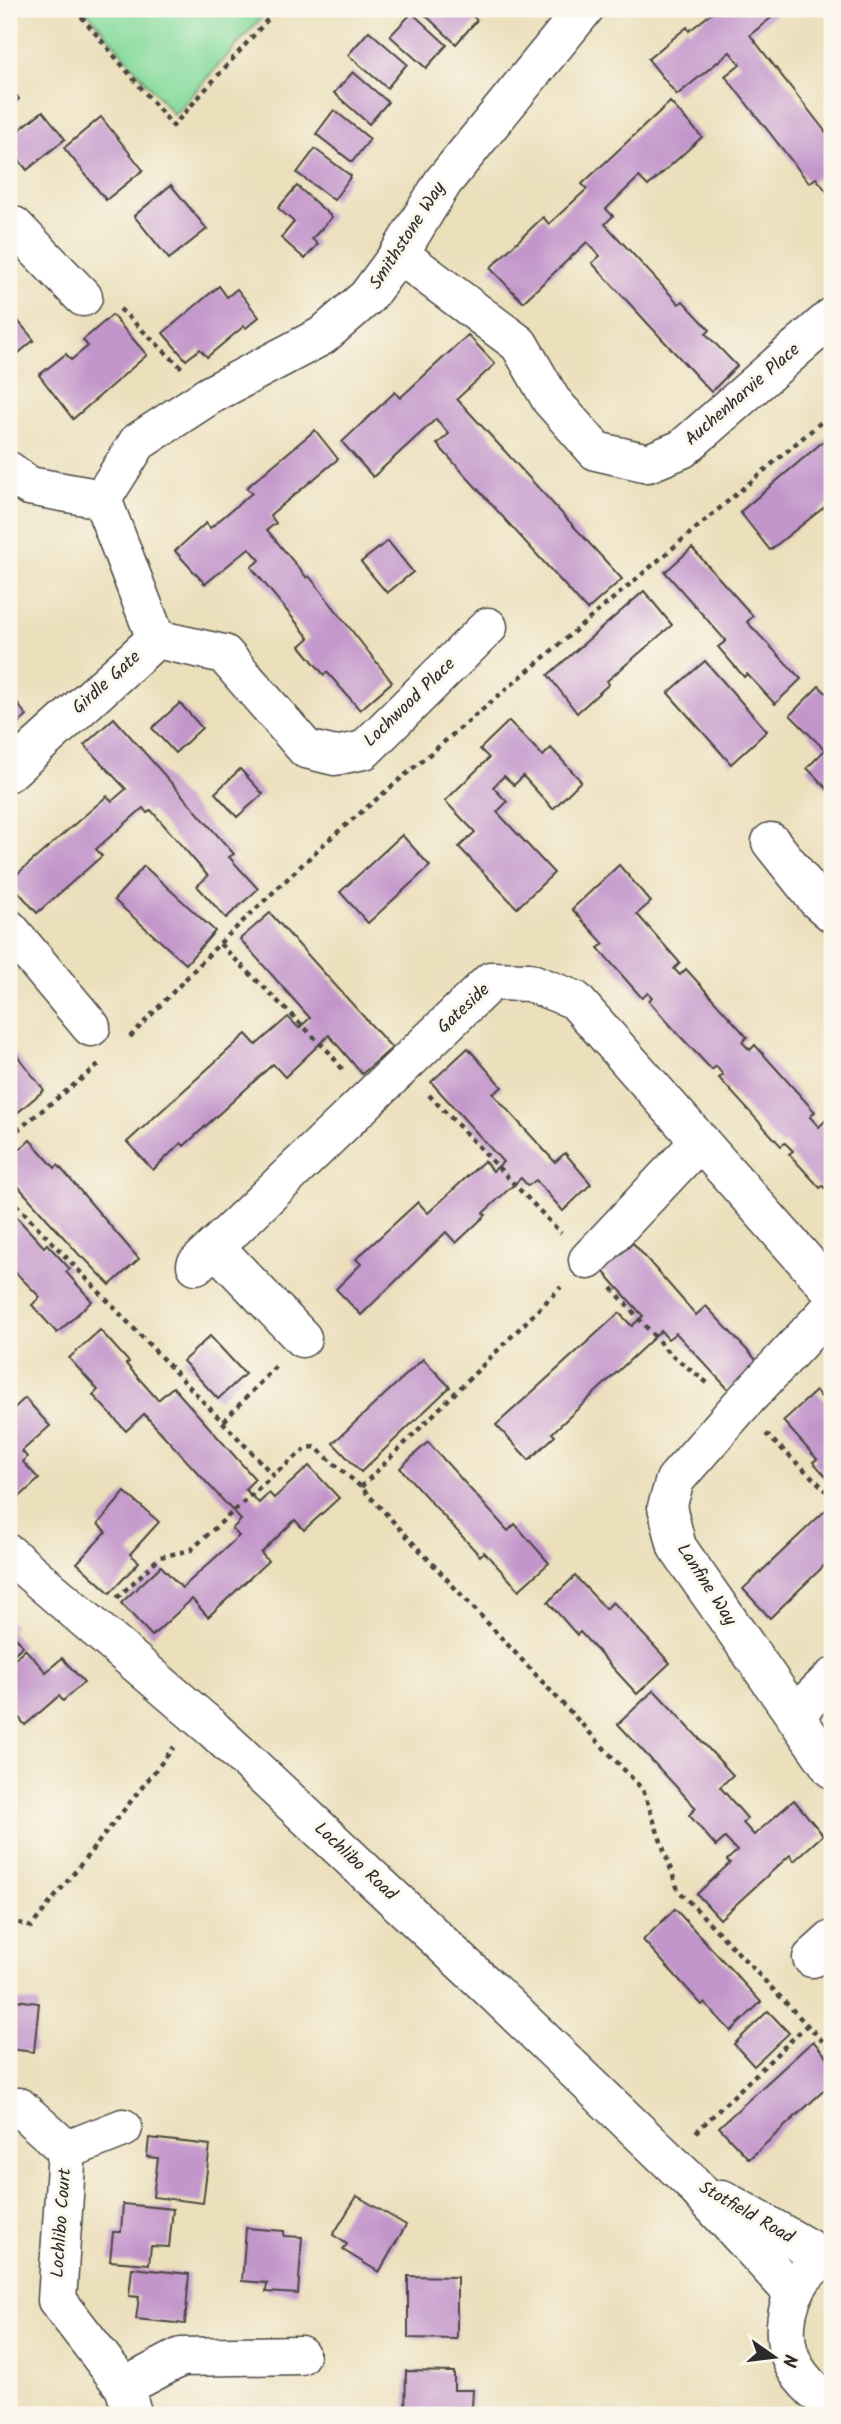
<svg xmlns="http://www.w3.org/2000/svg" width="841" height="2424" font-family="Kalam,sans-serif">
<rect width="100%" height="100%" fill="#fbf7ec"/>
<filter id="ink" filterUnits="userSpaceOnUse"><feTurbulence type="fractalNoise" baseFrequency=".0143" numOctaves="2"/><feDisplacementMap in="SourceGraphic" scale="14" xChannelSelector="R" yChannelSelector="G"/><feConvolveMatrix kernelMatrix="1 2 1 2 8 2 1 2 1" color-interpolation-filters="sRGB"/></filter>
<filter id="wash" filterUnits="userSpaceOnUse"><feTurbulence type="fractalNoise" baseFrequency=".00686" numOctaves="4" result="noise"/><feDisplacementMap in="SourceGraphic" scale="28" xChannelSelector="R" yChannelSelector="G"/><feGaussianBlur stdDeviation="1.57" result="paint"/><feColorMatrix in="noise" values="0 0 0 0 0 0 0 0 0 0 0 0 0 0 0 0 0 1.4 0 .05"/><feComposite in="paint" operator="in"/></filter>
<g filter="url(#wash)">
<rect width="100%" height="100%" fill="#ebdfbc"/>
<polygon fill="#87db9e" stroke="#598364" stroke-width="2" points="85,9 269,9 174,115"/>
<g id="blocks">
<g fill="#c396cb">
<polygon points="423,9 464,9 477,20 456,44 421,11"/>
<polygon points="717,9 782,9 750,35 832,140 832,198 816,178 809,183 725,76 740,64 730,52 677,95 648,59 687,27 689,31"/>
<polygon points="412,13 447,45 426,68 390,36"/>
<polygon points="369,31 407,64 387,88 348,55"/>
<polygon points="353,72 388,102 369,124 334,93"/>
<polygon points="9,86 19,99 9,108"/>
<polygon points="670,102 702,137 648,186 639,177 606,209 613,216 605,224 679,304 683,301 710,330 706,334 737,366 711,392 592,263 600,256 587,242 523,302 490,268 543,217 549,224 587,189 582,184"/>
<polygon points="334,110 370,139 352,162 316,134"/>
<polygon points="43,111 65,139 27,170 9,148 9,138"/>
<polygon points="101,117 143,170 106,200 64,148"/>
<polygon points="315,149 351,176 334,200 297,173"/>
<polygon points="171,185 207,229 169,259 134,216"/>
<polygon points="297,186 332,217 312,239 318,244 305,259 281,238 294,222 278,208"/>
<polygon points="219,286 227,297 237,289 259,317 246,328 244,326 207,357 200,349 186,360 163,333"/>
<polygon points="9,310 34,340 9,361"/>
<polygon points="112,315 147,355 73,419 39,375 66,354 71,360 88,346 83,340"/>
<polygon points="468,335 495,364 457,399 622,579 587,610 437,444 449,434 436,419 373,477 342,442 395,392 400,398"/>
<polygon points="315,430 338,459 270,515 276,523 267,530 307,578 309,576 392,682 360,710 327,672 324,675 300,646 309,638 251,567 260,560 249,548 205,584 175,551 206,523 210,528 252,493 246,488"/>
<polygon points="832,434 832,501 770,550 740,512"/>
<polygon points="388,541 413,572 387,593 361,562"/>
<polygon points="692,548 753,616 747,622 801,679 775,704 747,674 744,677 718,647 726,641 665,572"/>
<polygon points="644,591 672,625 607,681 609,684 577,713 548,675"/>
<polygon points="705,661 767,731 731,764 668,693"/>
<polygon points="819,686 832,699 832,794 807,768 825,750 790,715"/>
<polygon points="9,693 27,716 9,731"/>
<polygon points="180,703 202,728 175,753 152,728"/>
<polygon points="114,718 234,854 229,857 258,889 226,918 197,886 208,876 151,810 147,813 143,808 96,849 102,856 37,913 9,881 107,796 112,801 126,789 84,745"/>
<polygon points="509,721 543,756 551,748 581,781 553,809 523,776 514,785 504,776 493,787 507,802 497,812 554,873 517,908 459,847 475,832 445,801 489,758 480,749"/>
<polygon points="240,769 263,794 237,817 215,793"/>
<polygon points="402,835 430,866 368,923 340,892"/>
<polygon points="619,865 651,902 637,914 680,963 674,969 680,975 686,969 747,1037 742,1042 750,1050 755,1045 815,1112 810,1117 819,1127 826,1120 832,1127 832,1196 823,1186 820,1188 789,1154 793,1151 785,1143 781,1146 719,1078 723,1075 716,1066 712,1070 679,1035 649,1001 652,997 648,993 642,998 598,948 604,944 572,909"/>
<polygon points="144,866 215,931 186,964 114,900"/>
<polygon points="270,913 392,1048 362,1074 329,1035 285,1077 273,1064 184,1146 181,1143 153,1170 127,1142 246,1034 256,1045 288,1017 299,1028 310,1018 240,939"/>
<polygon points="468,1048 502,1087 493,1094 555,1162 565,1153 591,1184 563,1211 536,1180 528,1186 521,1178 483,1213 486,1215 456,1243 446,1232 361,1315 336,1289 361,1264 356,1259 418,1202 428,1213 484,1161 493,1171 503,1162 431,1082"/>
<polygon points="15,1053 44,1090 9,1120 9,1059"/>
<polygon points="30,1140 55,1168 58,1165 139,1259 110,1285 83,1257 82,1258 9,1176 9,1160"/>
<polygon points="9,1209 44,1247 47,1244 70,1269 66,1272 92,1301 57,1333 32,1305 40,1297 9,1266"/>
<polygon points="633,1243 696,1315 706,1306 759,1363 730,1391 676,1333 668,1339 661,1331 552,1433 555,1436 529,1460 496,1425 619,1313 632,1326 643,1316 602,1270"/>
<polygon points="100,1330 129,1362 126,1364 158,1400 173,1387 199,1416 255,1479 245,1489 259,1503 269,1493 274,1498 309,1466 339,1498 304,1530 295,1520 261,1553 268,1561 208,1617 192,1599 152,1636 121,1603 161,1566 182,1588 239,1536 232,1529 241,1520 144,1414 126,1431 93,1395 98,1390 69,1358"/>
<polygon points="210,1336 245,1374 218,1399 183,1361"/>
<polygon points="423,1359 450,1387 361,1472 333,1443"/>
<polygon points="816,1391 832,1409 832,1483 813,1462 817,1459 783,1421"/>
<polygon points="25,1398 50,1426 22,1451 27,1457 23,1462 39,1479 14,1502 9,1496 9,1413"/>
<polygon points="428,1442 508,1531 515,1524 549,1563 519,1590 484,1552 480,1556 400,1468"/>
<polygon points="125,1492 159,1522 130,1554 139,1562 110,1593 77,1563 106,1532 98,1524"/>
<polygon points="832,1504 832,1558 770,1618 743,1589"/>
<polygon points="575,1576 606,1609 613,1602 670,1663 637,1694 580,1632 577,1635 548,1602"/>
<polygon points="9,1620 14,1627 10,1630 23,1646 9,1658"/>
<polygon points="25,1649 46,1672 62,1658 84,1682 63,1701 59,1696 25,1725 9,1706 9,1664"/>
<polygon points="654,1690 733,1775 720,1787 747,1818 743,1823 754,1835 794,1800 823,1835 794,1861 790,1855 720,1919 697,1894 730,1863 727,1860 737,1851 725,1838 716,1846 689,1815 696,1808 618,1724"/>
<polygon points="675,1909 761,2002 731,2031 704,2003 702,2005 643,1940"/>
<polygon points="9,1999 39,2003 34,2052 9,2049"/>
<polygon points="768,2011 789,2033 754,2066 734,2044"/>
<polygon points="813,2041 832,2063 832,2083 749,2159 719,2127"/>
<polygon points="149,2138 210,2145 203,2203 153,2197 158,2158 147,2157"/>
<polygon points="357,2196 406,2225 379,2272 343,2250 347,2244 333,2235"/>
<polygon points="123,2204 173,2209 169,2247 151,2246 149,2264 110,2261 113,2232 121,2232"/>
<polygon points="246,2228 284,2231 284,2236 302,2237 298,2294 266,2292 267,2283 242,2281"/>
<polygon points="132,2268 189,2274 185,2324 136,2319 139,2297 129,2296"/>
<polygon points="408,2276 457,2277 457,2339 408,2338"/>
<polygon points="406,2371 454,2372 454,2390 473,2390 472,2407 454,2407 454,2415 405,2415"/>
</g>
</g>
</g>
<g filter="url(#ink)">
<use href="#blocks" fill-opacity="0" stroke="#484641" stroke-width="2"/>
<g fill="none" stroke-linecap="round" stroke-linejoin="round">
<defs>
<g id="minor">
<polyline points="9,226 14,226 83,297"/>
<polyline points="399,254 519,344 551,400 596,451 648,463 682,449 832,317"/>
<polyline points="9,471 29,486 102,499"/>
<polyline points="102,499 138,442 210,395 322,336 367,297 399,254 443,182 584,9"/>
<polyline points="156,639 224,654 306,749 335,756 364,750 488,627"/>
<polyline points="9,772 156,639 102,499"/>
<polyline points="771,842 817,900 832,913"/>
<polyline points="9,929 91,1027"/>
<polyline points="215,1247 302,1338"/>
<polyline points="588,1260 700,1141"/>
<polyline points="196,1265 491,981 529,982 575,1000 832,1291"/>
<polyline points="832,1307 738,1408 675,1480 667,1507 677,1547 832,1769"/>
<polyline points="9,1554 214,1730 485,1984 690,2181 793,2293"/>
<polyline points="795,1714 832,1678"/>
<polyline points="812,1958 832,1940"/>
<polyline points="19,2107 67,2150"/>
<polyline points="123,2128 67,2150 57,2300 124,2387 133,2415"/>
<polyline points="722,2199 825,2258"/>
<path d="M832 2256C795 2269 777 2320 790 2356 796 2376 816 2394 832 2404"/>
<polyline points="124,2387 181,2357 300,2355"/>
</g>
</defs>
<use href="#minor" stroke="#484641" stroke-width="41"/>
<g stroke="#484641" stroke-width="4.5" stroke-dasharray="5 5" stroke-linecap="butt">
<polyline points="75,9 173,126 277,9"/>
<polyline points="120,309 182,368"/>
<polyline points="220,944 330,1053 343,1070"/>
<polyline points="130,1037 219,944 326,842 832,413"/>
<polyline points="429,1095 561,1233"/>
<polyline points="9,1137 100,1064"/>
<polyline points="9,1197 273,1475 307,1448 315,1447 361,1487 643,1790 678,1890 832,2051"/>
<polyline points="612,1288 669,1353 710,1385"/>
<polyline points="224,1421 276,1366"/>
<polyline points="766,1434 832,1496"/>
<polyline points="361,1487 561,1287"/>
<polyline points="117,1598 160,1557 191,1550 273,1475"/>
<polyline points="9,1919 31,1927 174,1747"/>
<polyline points="696,2132 806,2026"/>
</g>
<use href="#minor" stroke="#fff" stroke-width="38"/>
</g>
</g>
<g text-anchor="middle" dominant-baseline="central" stroke-width="6" stroke-linejoin="round" paint-order="stroke">
<g font-size="18" fill="#2b2b2b" stroke="#fbf7ec">
<text transform="translate(408 236) rotate(-57)">Smithstone Way</text>
<text transform="translate(743 395) rotate(-41)">Auchenharvie Place</text>
<text transform="translate(107 683) rotate(-42)">Girdle Gate</text>
<text transform="translate(410 703) rotate(-44)">Lochwood Place</text>
<text transform="translate(464 1009) rotate(-43)">Gateside</text>
<text transform="translate(706 1585) rotate(57)">Lanfine Way</text>
<text transform="translate(355 1862) rotate(43)">Lochlibo Road</text>
<text transform="translate(746 2213) rotate(30)">Stotfield Road</text>
<text transform="translate(62 2223) rotate(-86)">Lochlibo Court</text>
</g>
</g>
<rect width="841" height="2424" fill="none" stroke="#fbf7ec" stroke-width="35"/>
<g transform="translate(774 2357) rotate(104)" stroke="#fbf7ec" stroke-width="5" paint-order="stroke">
<path d="M0-5L12 26L0 18L-12 26Z" fill="#2b2b2b"/>
<text y="-10" font-size="19" font-weight="bold" text-anchor="middle" fill="#2b2b2b">N</text>
</g>
</svg>
